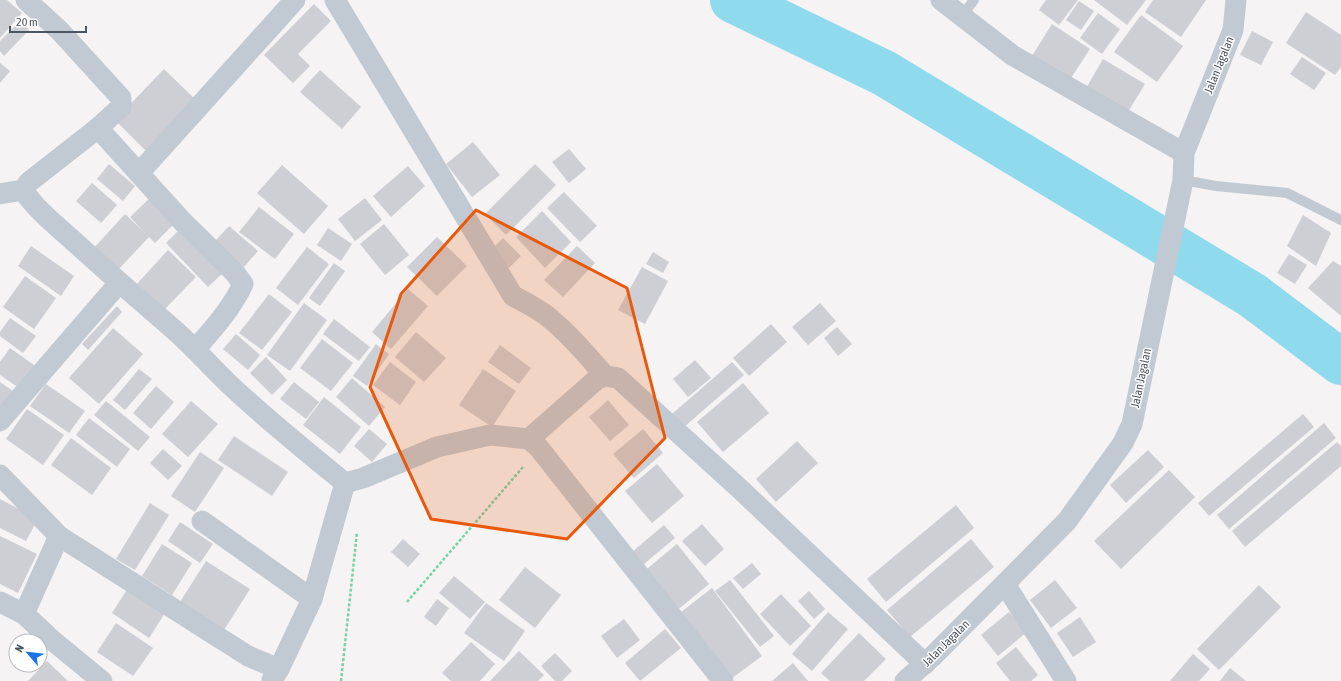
<svg xmlns="http://www.w3.org/2000/svg" width="1341" height="681" font-family="'Asap Condensed',sans-serif">
<rect width="100%" height="100%" fill="#f5f3f3"/>
<g fill="none" stroke-linecap="round" stroke-linejoin="round">
<polyline stroke="#90daee" stroke-width="46" points="733,0 884,73 1252,295 1341,362"/>
</g>
<g fill="#cdcfd5">
<polygon points="0,0 7,0 22,13 0,38"/>
<polygon points="1046,0 1078,0 1059,25 1039,10"/>
<polygon points="1094,0 1146,0 1127,25"/>
<polygon points="1153,0 1206,0 1181,37 1145,12"/>
<polygon points="1079,1 1094,11 1081,30 1066,20"/>
<polygon points="314,4 331,21 298,54 310,66 293,83 264,55"/>
<polygon points="1306,12 1341,35 1341,67 1335,75 1286,43"/>
<polygon points="1098,13 1120,29 1102,54 1080,38"/>
<polygon points="1141,15 1183,46 1157,82 1114,52"/>
<polygon points="20,21 29,30 4,56 0,51 0,41"/>
<polygon points="1052,24 1090,49 1067,84 1030,59"/>
<polygon points="1252,31 1273,42 1261,65 1240,55"/>
<polygon points="1302,57 1326,73 1314,90 1290,74"/>
<polygon points="1103,59 1145,84 1126,115 1085,90"/>
<polygon points="0,63 10,71 0,83"/>
<polygon points="164,69 200,104 150,155 115,120"/>
<polygon points="320,70 361,107 342,129 300,92"/>
<polygon points="473,142 500,175 472,197 446,164"/>
<polygon points="569,149 586,169 569,183 552,162"/>
<polygon points="109,164 135,186 123,201 97,179"/>
<polygon points="535,164 556,185 506,235 485,214"/>
<polygon points="282,165 328,206 304,234 257,193"/>
<polygon points="408,166 425,186 391,217 373,196"/>
<polygon points="92,183 117,205 101,223 76,201"/>
<polygon points="564,192 597,226 580,242 547,208"/>
<polygon points="151,197 176,222 155,243 149,237 116,272 92,250 125,214 144,232 130,217"/>
<polygon points="365,198 382,220 355,241 338,219"/>
<polygon points="259,207 294,234 275,259 239,232"/>
<polygon points="542,211 571,242 545,268 516,237"/>
<polygon points="1303,215 1331,233 1316,266 1287,246"/>
<polygon points="384,224 409,255 385,275 360,244"/>
<polygon points="229,226 258,251 244,267 215,241"/>
<polygon points="182,227 225,271 208,287 166,243"/>
<polygon points="328,228 352,244 341,261 317,245"/>
<polygon points="437,237 467,266 437,296 407,267"/>
<polygon points="503,238 521,256 509,268 491,250"/>
<polygon points="31,246 74,276 61,296 18,266"/>
<polygon points="577,246 595,263 563,297 544,280"/>
<polygon points="307,247 329,264 298,305 276,288"/>
<polygon points="168,250 196,277 162,312 135,286"/>
<polygon points="653,252 669,262 663,273 646,264"/>
<polygon points="1289,254 1307,265 1295,284 1277,273"/>
<polygon points="1333,261 1341,266 1341,316 1308,288"/>
<polygon points="334,263 345,271 320,306 309,298"/>
<polygon points="642,267 668,281 645,324 618,310"/>
<polygon points="25,276 56,298 34,329 3,307"/>
<polygon points="408,289 428,306 391,349 372,332"/>
<polygon points="269,294 292,312 262,350 239,333"/>
<polygon points="304,303 327,320 290,371 267,355"/>
<polygon points="820,303 836,321 808,345 792,327"/>
<polygon points="117,306 122,312 88,350 82,344"/>
<polygon points="10,318 36,336 23,353 0,336 0,332"/>
<polygon points="334,319 370,347 359,361 323,334"/>
<polygon points="771,324 787,342 749,376 733,358"/>
<polygon points="837,327 852,344 838,356 824,338"/>
<polygon points="113,328 143,354 99,404 69,378"/>
<polygon points="416,332 446,358 424,382 395,357"/>
<polygon points="236,334 260,355 248,370 223,349"/>
<polygon points="322,339 353,363 331,391 300,368"/>
<polygon points="376,344 389,354 367,386 353,376"/>
<polygon points="500,345 531,368 519,384 488,362"/>
<polygon points="10,348 37,367 22,390 0,375 0,362"/>
<polygon points="266,357 287,380 272,395 250,373"/>
<polygon points="695,360 711,378 688,397 673,379"/>
<polygon points="390,362 416,382 400,405 373,385"/>
<polygon points="732,362 744,375 684,427 672,414"/>
<polygon points="139,369 152,379 125,410 113,400"/>
<polygon points="483,369 516,391 492,427 459,405"/>
<polygon points="352,378 385,407 369,426 336,397"/>
<polygon points="0,382 16,393 0,412"/>
<polygon points="294,382 319,402 306,419 280,399"/>
<polygon points="743,383 769,413 723,452 697,422"/>
<polygon points="46,384 85,411 69,433 30,406"/>
<polygon points="156,386 174,402 151,429 133,413"/>
<polygon points="324,397 361,427 340,454 303,425"/>
<polygon points="608,400 629,425 610,441 589,417"/>
<polygon points="106,401 150,437 138,451 94,415"/>
<polygon points="191,401 218,424 188,457 162,434"/>
<polygon points="27,409 64,435 43,465 6,439"/>
<polygon points="1303,414 1314,427 1209,516 1198,503"/>
<polygon points="89,418 130,449 117,467 76,435"/>
<polygon points="1324,423 1336,438 1229,529 1217,515"/>
<polygon points="369,429 387,444 372,462 354,446"/>
<polygon points="643,429 663,453 634,478 613,454"/>
<polygon points="234,436 288,472 272,496 218,460"/>
<polygon points="71,438 111,468 92,495 51,465"/>
<polygon points="797,441 818,463 776,502 756,479"/>
<polygon points="1337,442 1341,446 1341,466 1245,547 1232,531"/>
<polygon points="163,449 182,466 168,480 150,463"/>
<polygon points="1148,450 1164,467 1126,503 1110,485"/>
<polygon points="200,452 224,468 195,512 171,496"/>
<polygon points="657,464 684,496 652,523 625,491"/>
<polygon points="1169,470 1195,497 1121,569 1094,541"/>
<polygon points="0,499 38,519 26,541 0,528"/>
<polygon points="150,503 169,515 135,570 116,559"/>
<polygon points="956,505 974,528 886,602 867,579"/>
<polygon points="180,522 213,544 200,563 168,541"/>
<polygon points="702,524 724,549 705,566 682,541"/>
<polygon points="664,525 675,538 638,569 627,556"/>
<polygon points="0,536 37,554 18,593 0,584"/>
<polygon points="403,539 420,554 408,567 391,552"/>
<polygon points="971,539 994,567 910,637 887,610"/>
<polygon points="162,544 192,563 172,595 142,576"/>
<polygon points="677,544 709,584 674,613 642,573"/>
<polygon points="206,561 250,589 224,630 180,602"/>
<polygon points="752,563 761,574 743,589 733,578"/>
<polygon points="525,567 561,595 535,628 499,600"/>
<polygon points="454,576 485,602 470,619 439,593"/>
<polygon points="730,580 774,636 760,647 715,591"/>
<polygon points="1055,580 1077,608 1051,628 1030,600"/>
<polygon points="1259,585 1281,607 1219,670 1197,649"/>
<polygon points="128,588 165,613 149,638 112,613"/>
<polygon points="712,588 762,656 728,681 676,616"/>
<polygon points="809,591 825,609 814,619 798,601"/>
<polygon points="781,594 811,626 790,646 760,614"/>
<polygon points="437,599 449,608 436,626 424,617"/>
<polygon points="486,603 525,631 504,661 464,633"/>
<polygon points="828,612 848,629 812,671 792,654"/>
<polygon points="1009,612 1027,632 998,656 981,635"/>
<polygon points="1080,617 1096,642 1073,657 1057,633"/>
<polygon points="624,619 640,640 617,658 601,636"/>
<polygon points="116,623 153,648 133,676 97,652"/>
<polygon points="665,629 681,648 640,681 625,663"/>
<polygon points="859,633 886,659 864,681 830,681 821,673"/>
<polygon points="471,642 495,664 480,681 451,681 442,673"/>
<polygon points="1016,647 1038,675 1031,681 1010,681 996,663"/>
<polygon points="519,651 544,675 538,681 490,681"/>
<polygon points="555,653 572,671 562,681 555,681 541,666"/>
<polygon points="1193,654 1210,669 1199,681 1170,681"/>
<polygon points="47,661 68,681 28,681"/>
<polygon points="793,663 808,681 772,681"/>
<polygon points="1230,668 1246,681 1220,681"/>
</g>
<g fill="none" stroke-linecap="round" stroke-linejoin="round">
<g stroke="#7ad0a6" stroke-width="2.5" stroke-dasharray="3 2" stroke-linecap="butt">
<polyline points="407,602 523,467"/>
<polyline points="341,681 357,532"/>
</g>
<g stroke="#c1cad2" stroke-width="10">
<polyline points="962,16 974,0"/>
<polyline points="1183,180 1216,186 1287,193 1341,220"/>
</g>
<g stroke="#c1cad2" stroke-width="21">
<path d="M26 0 59 30 121 98V107L98 128 182 221 235 273 243 284C232 308 213 330 195 349"/>
<path d="M335 0 513 296C527 303 542 311 553 321 572 337 589 357 605 376"/>
<polyline points="941,0 1012,55 1184,153"/>
<polyline points="139,173 295,0"/>
<path d="M23 190C35 208 53 223 69 237 103 268 137 298 171 327 192 345 210 366 230 385 266 419 306 451 345 483L363 478 437 447 490 435 529 439 596 380 605 376 618 378 740 489 925 664"/>
<polyline points="0,194 23,190 29,182 98,128"/>
<polyline points="0,421 119,283"/>
<polyline points="529,439 539,448 723,681"/>
<polyline points="0,475 59,536 248,656 279,669"/>
<polyline points="202,521 312,599"/>
<polyline points="1005,584 1066,681"/>
<polyline points="0,602 24,614 52,640 102,681"/>
<polyline points="24,614 59,536"/>
<polyline points="272,680 279,669 312,599 345,483"/>
<polyline points="905,681 932,657 1067,521 1123,443 1132,424 1183,180 1184,153 1233,30 1236,0"/>
</g>
</g>
<path fill="#e8590c" fill-opacity="0.2" stroke="#e8590c" stroke-width="3" stroke-linejoin="round" d="M476 210 627 288 665 438 567 539 431 519 370 387 401 294Z"/>
<g text-anchor="middle" dominant-baseline="central" stroke-width="3" stroke-linejoin="round" paint-order="stroke">
<g font-size="12" fill="#4a5661" stroke="#fff">
<text transform="translate(1219 65) rotate(-68)">Jalan Jagalan</text>
<text transform="translate(1141 378) rotate(-78)">Jalan Jagalan</text>
<text transform="translate(946 643) rotate(-45)">Jalan Jagalan</text>
</g>
</g>
<g transform="translate(28 653) rotate(298)"><circle r="19" fill="#ffffff" stroke="#b7bbc0"/>
<path d="M0-3L7 15L0 10L-7 15Z" fill="#1a73e8"/>
<text y="-6" font-size="11" font-weight="bold" text-anchor="middle" fill="#4a5661">N</text>
</g>
<path d="M10 26v6h76v-6" fill="none" stroke="#4a5661" stroke-width="2"/>
<text x="16" y="26" font-size="12" fill="#4a5661" stroke="#ffffff" stroke-width="3" paint-order="stroke">20 m</text>
</svg>
